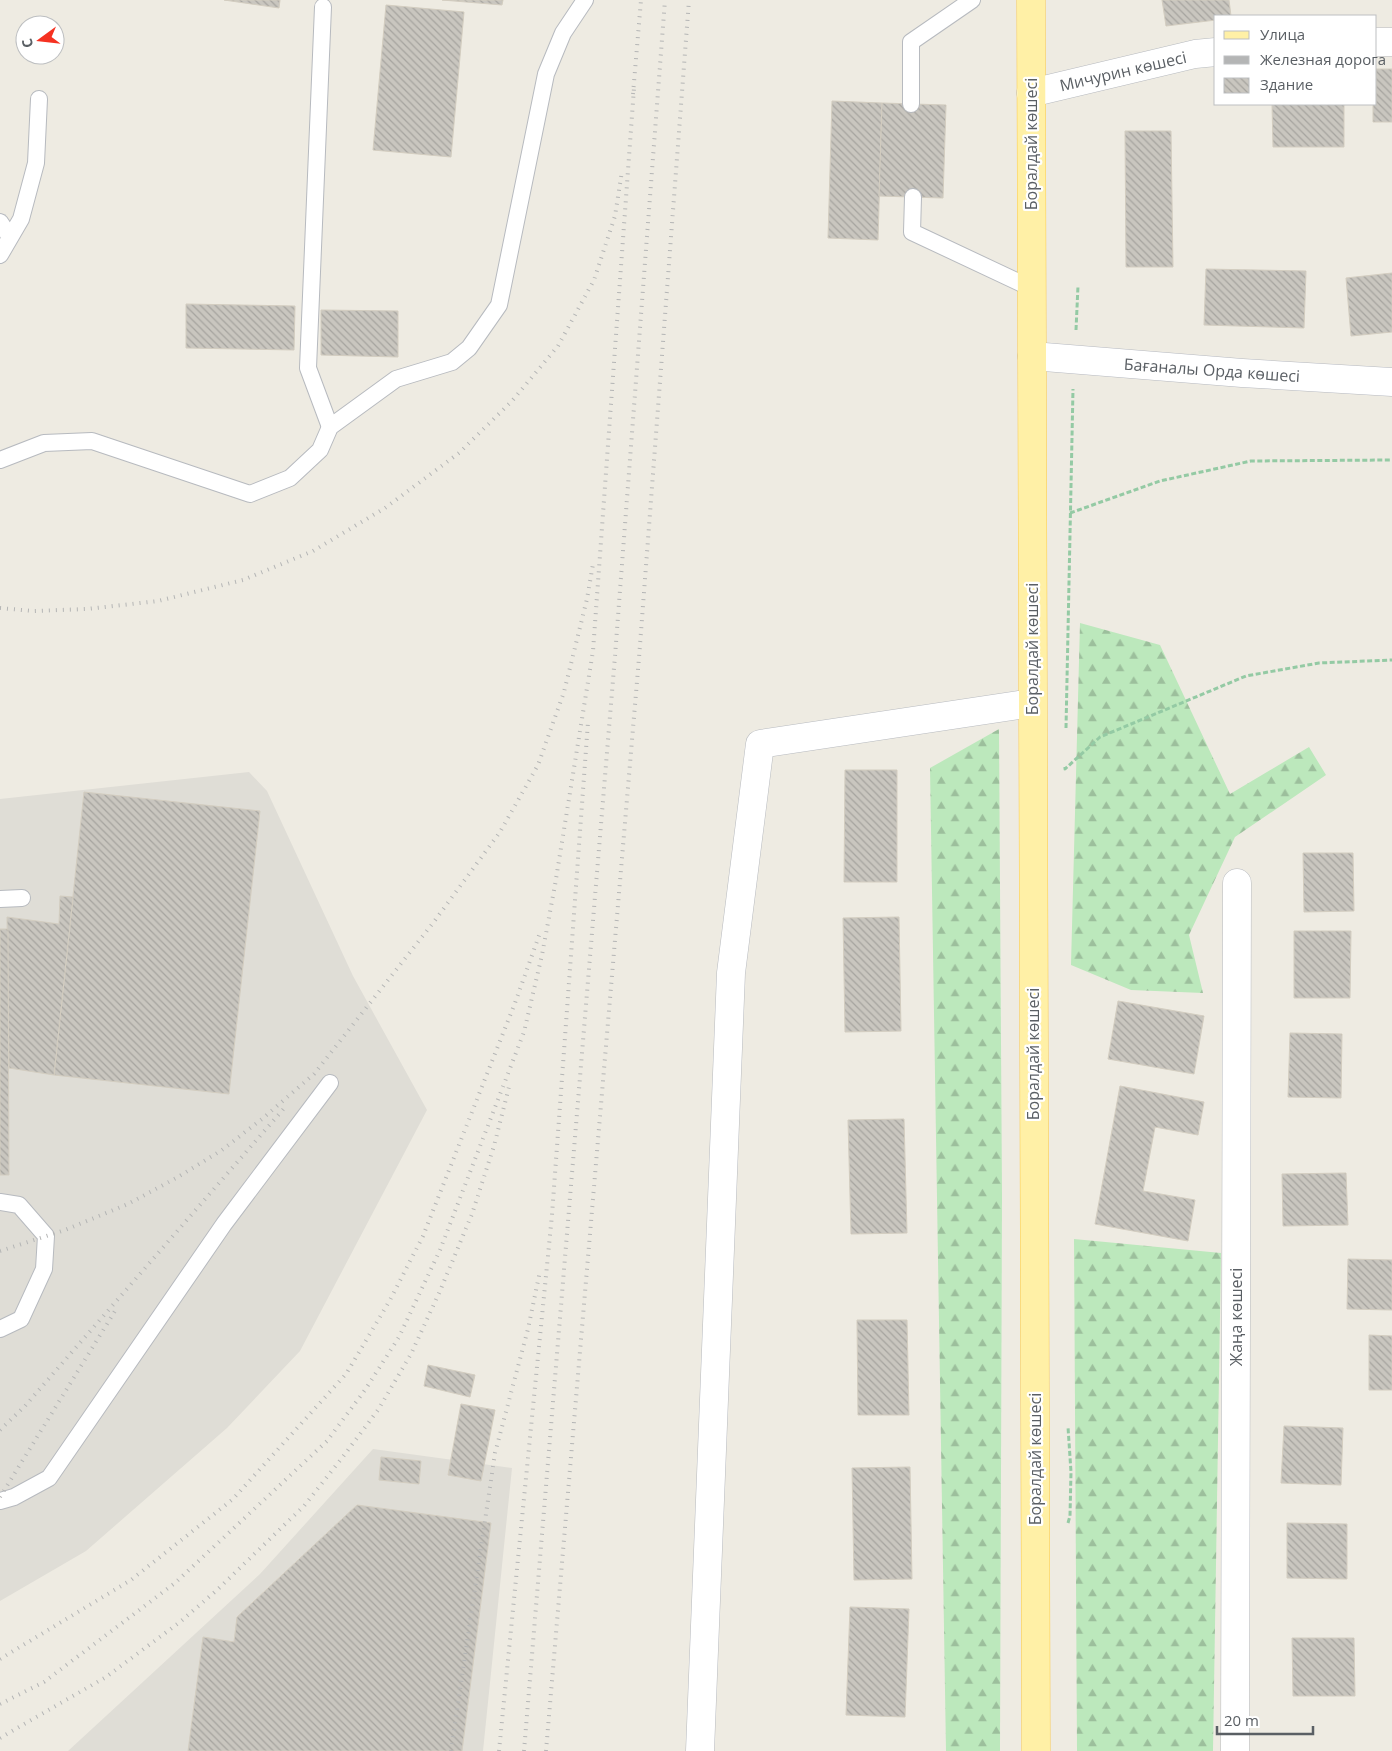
<svg xmlns="http://www.w3.org/2000/svg" width="1392" height="1751" font-family="'Open Sans',sans-serif">
<defs>
<pattern id="forest-firs" width="22" height="20" patternUnits="userSpaceOnUse" patternTransform="scale(1.25)"><rect width="22" height="20" fill="#bce8bc"/><path d="M5 1l3.5 6h-7zM16 11l3.5 6h-7z" fill="#9cbf9c"/></pattern>
<pattern id="building-back-hatch" width="6" height="6" patternUnits="userSpaceOnUse" patternTransform="scale(1.25)"><rect width="6" height="6" fill="#c9c6bf"/><path d="M-1 5l2 2M0 0l6 6M5-1l2 2" fill="none" stroke="#a6a49f"/></pattern>
</defs>
<rect width="100%" height="100%" fill="#eeebe2"/>
<g fill="#dfddd6">
<polygon points="249,772 267,791 353,976 427,1110 300,1351 227,1428 86,1551 0,1601 0,799"/>
<polygon points="373,1449 512,1468 483,1751 68,1751 260,1574"/>
</g>
<g fill="url(#forest-firs)">
<polygon points="1080,623 1160,645 1230,794 1309,747 1326,775 1235,837 1189,935 1203,993 1131,990 1071,965"/>
<polygon points="999,729 1002,1196 1000,1751 946,1751 930,768"/>
<polygon points="1074,1239 1221,1253 1213,1751 1077,1751"/>
</g>
<g fill="url(#building-back-hatch)" stroke="#d3cdc0">
<polygon points="224,0 280,0 279,8"/>
<polygon points="442,0 503,0 502,5"/>
<polygon points="1162,0 1229,0 1231,16 1216,16 1216,20 1166,26"/>
<polygon points="386,5 464,12 451,157 373,150"/>
<polygon points="1376,69 1392,69 1392,122 1373,122 1373,104 1376,104"/>
<polygon points="832,101 882,103 878,240 828,238"/>
<polygon points="882,103 946,105 943,198 879,196"/>
<polygon points="1272,104 1344,104 1344,147 1273,147"/>
<polygon points="1125,131 1171,131 1173,267 1126,267"/>
<polygon points="1206,269 1306,271 1304,328 1204,325"/>
<polygon points="1392,273 1392,332 1351,336 1346,278"/>
<polygon points="186,304 295,306 294,350 186,348"/>
<polygon points="321,310 398,311 398,357 321,355"/>
<polygon points="845,770 897,770 897,882 844,882"/>
<polygon points="84,792 260,811 229,1094 54,1075"/>
<polygon points="1303,853 1353,853 1354,911 1304,912"/>
<polygon points="60,896 73,897 54,1075 9,1068 7,917 59,924"/>
<polygon points="899,917 901,1031 845,1032 843,918"/>
<polygon points="0,929 8,929 9,1175 0,1175"/>
<polygon points="1294,931 1351,931 1350,998 1294,998"/>
<polygon points="1118,1001 1204,1016 1194,1074 1108,1059"/>
<polygon points="1290,1033 1342,1034 1341,1098 1288,1097"/>
<polygon points="1120,1086 1204,1102 1198,1135 1155,1127 1143,1191 1195,1200 1188,1241 1095,1224"/>
<polygon points="904,1119 907,1233 851,1234 848,1120"/>
<polygon points="1346,1173 1348,1225 1283,1226 1282,1174"/>
<polygon points="1348,1259 1392,1260 1392,1310 1347,1309"/>
<polygon points="857,1320 907,1320 909,1415 858,1415"/>
<polygon points="1369,1335 1392,1336 1392,1390 1369,1390"/>
<polygon points="428,1365 475,1375 470,1397 424,1386"/>
<polygon points="461,1404 495,1410 481,1481 448,1475"/>
<polygon points="1284,1426 1343,1428 1341,1485 1281,1483"/>
<polygon points="381,1457 421,1461 419,1484 379,1480"/>
<polygon points="910,1467 912,1579 854,1580 852,1468"/>
<polygon points="357,1505 491,1523 462,1751 188,1751 203,1637 234,1642 237,1617"/>
<polygon points="1287,1523 1347,1524 1347,1579 1287,1578"/>
<polygon points="850,1607 909,1609 905,1717 846,1715"/>
<polygon points="1292,1638 1354,1638 1355,1696 1293,1696"/>
</g>
<g fill="none" stroke-linecap="round" stroke-linejoin="round">
<defs>
<g id="lane">
<polyline points="323,7 308,368 330,427"/>
<polyline points="911,104 911,42 972,0"/>
<polyline points="913,197 912,232 1031,288"/>
<polyline points="0,222 10,237"/>
<polyline points="0,255 21,219 36,163 39,99"/>
<polyline points="0,460 44,443 92,441 250,494 290,478 320,450 330,427 396,379 452,362 469,348 499,305 546,74 563,33 585,0"/>
<polyline points="0,899 22,898"/>
<polyline points="0,1202 19,1205 46,1236 44,1269 21,1319 0,1329"/>
<polyline points="0,1501 14,1497 49,1478 224,1224 330,1083"/>
</g>
<g id="street">
<polyline points="1376,42 1392,42"/>
<polyline points="1031,93 1195,54 1216,52"/>
<polyline points="700,1751 731,973 760,744 1032,703"/>
<polyline points="1235,1751 1237,883"/>
</g>
<polyline id="secondary" points="1032,356 1242,373 1392,382"/>
<polyline id="primary" points="1031,0 1036,1751"/>
</defs>
<use href="#lane" stroke="#b7babf" stroke-width="18"/>
<use href="#street" stroke="#b7babf" stroke-width="29"/>
<use href="#secondary" stroke="#b6b9c0" stroke-width="29"/>
<use href="#primary" stroke="#fbca4e" stroke-width="29"/>
<g stroke="#94caa4" stroke-width="3" stroke-dasharray="5 2.5" stroke-linecap="butt">
<polyline points="1076,330 1078,286"/>
<polyline points="1070,513 1160,481 1251,461 1392,460"/>
<polyline points="1066,728 1073,389"/>
<polyline points="1065,767 1065,769 1100,737 1246,676 1319,663 1392,660"/>
<polyline points="1068,1523 1070,1516 1071,1472 1068,1427"/>
</g>
<use href="#lane" stroke="#fff" stroke-width="16"/>
<use href="#street" stroke="#fff" stroke-width="28"/>
<use href="#secondary" stroke="#fff" stroke-width="28"/>
<use href="#primary" stroke="#fff0a6" stroke-width="28"/>
<g stroke="#b4b5b5" stroke-width="4" stroke-dasharray="1 6" stroke-linecap="butt">
<polyline points="633,94 641,0"/>
<polyline points="0,608 33,611 87,609 158,601 243,580 313,551 385,508 459,453 512,401 558,346 594,280 615,216 622,171"/>
<polyline points="0,1251 65,1230 128,1204 178,1177 222,1150 262,1119 314,1074 433,923 500,832 538,765 564,692 587,599 593,564"/>
<polyline points="0,1430 25,1406 287,1105"/>
<polyline points="0,1497 115,1311"/>
<polyline points="0,1659 131,1580 233,1499 346,1374 390,1300 423,1236 515,1003 541,930"/>
<polyline points="0,1704 44,1682 175,1583 327,1441 365,1390 399,1337 440,1250 524,1032 542,955 555,885 593,651 634,88"/>
<polyline points="0,1738 106,1677 180,1622 217,1590 304,1506 342,1458 378,1410 411,1354 440,1291 472,1214 494,1146 510,1083"/>
<polyline points="451,1751 495,1453 528,1329 540,1271"/>
<polyline points="499,1751 552,1215 588,722"/>
<polyline points="524,1751 615,656 665,0"/>
<polyline points="546,1751 639,658 689,0"/>
</g>
</g>
<g text-anchor="middle" dominant-baseline="central" stroke-width="4.5" stroke-linejoin="round" paint-order="stroke">
<g font-size="16" fill="#5a5f64" stroke="#fff">
<text transform="translate(1123 71) rotate(-13)">Мичурин көшесі</text>
<text transform="translate(1031 144) rotate(-90)">Боралдай көшесі</text>
<text transform="translate(1212 370) rotate(4)">Бағаналы Орда көшесі</text>
<text transform="translate(1032 649) rotate(-90)">Боралдай көшесі</text>
<text transform="translate(1033 1054) rotate(-90)">Боралдай көшесі</text>
<text transform="translate(1236 1317) rotate(-90)">Жаңа көшесі</text>
<text transform="translate(1035 1459) rotate(-90)">Боралдай көшесі</text>
</g>
</g>
<rect x="1214" y="15" width="162" height="90" fill="#ffffff" stroke="#bdbfc1"/>
<rect x="1224" y="31" width="25" height="8" fill="#fff0a6" stroke="#bdbfc1"/>
<text x="1260" y="40" font-size="15" fill="#5a5f64">Улица</text>
<rect x="1224" y="56" width="25" height="8" fill="#b4b5b5" stroke="#bdbfc1"/>
<text x="1260" y="65" font-size="15" fill="#5a5f64">Железная дорога</text>
<rect x="1224" y="78" width="25" height="15" fill="url(#building-back-hatch)" stroke="#bdbfc1"/>
<text x="1260" y="90" font-size="15" fill="#5a5f64">Здание</text>
<g transform="translate(40 40) rotate(255)"><circle r="24" fill="#ffffff" stroke="#bdbfc1"/>
<path d="M0-4L9 19L0 12L-9 19Z" fill="#f53121"/>
<text y="-8" font-size="14" font-weight="bold" text-anchor="middle" fill="#5a5f64">С</text>
</g>
<path d="M1217 1726v8h96v-8" fill="none" stroke="#5a5f64" stroke-width="2.5"/>
<text x="1224" y="1726" font-size="15" fill="#5a5f64" stroke="#ffffff" stroke-width="4" paint-order="stroke">20 m</text>
</svg>
